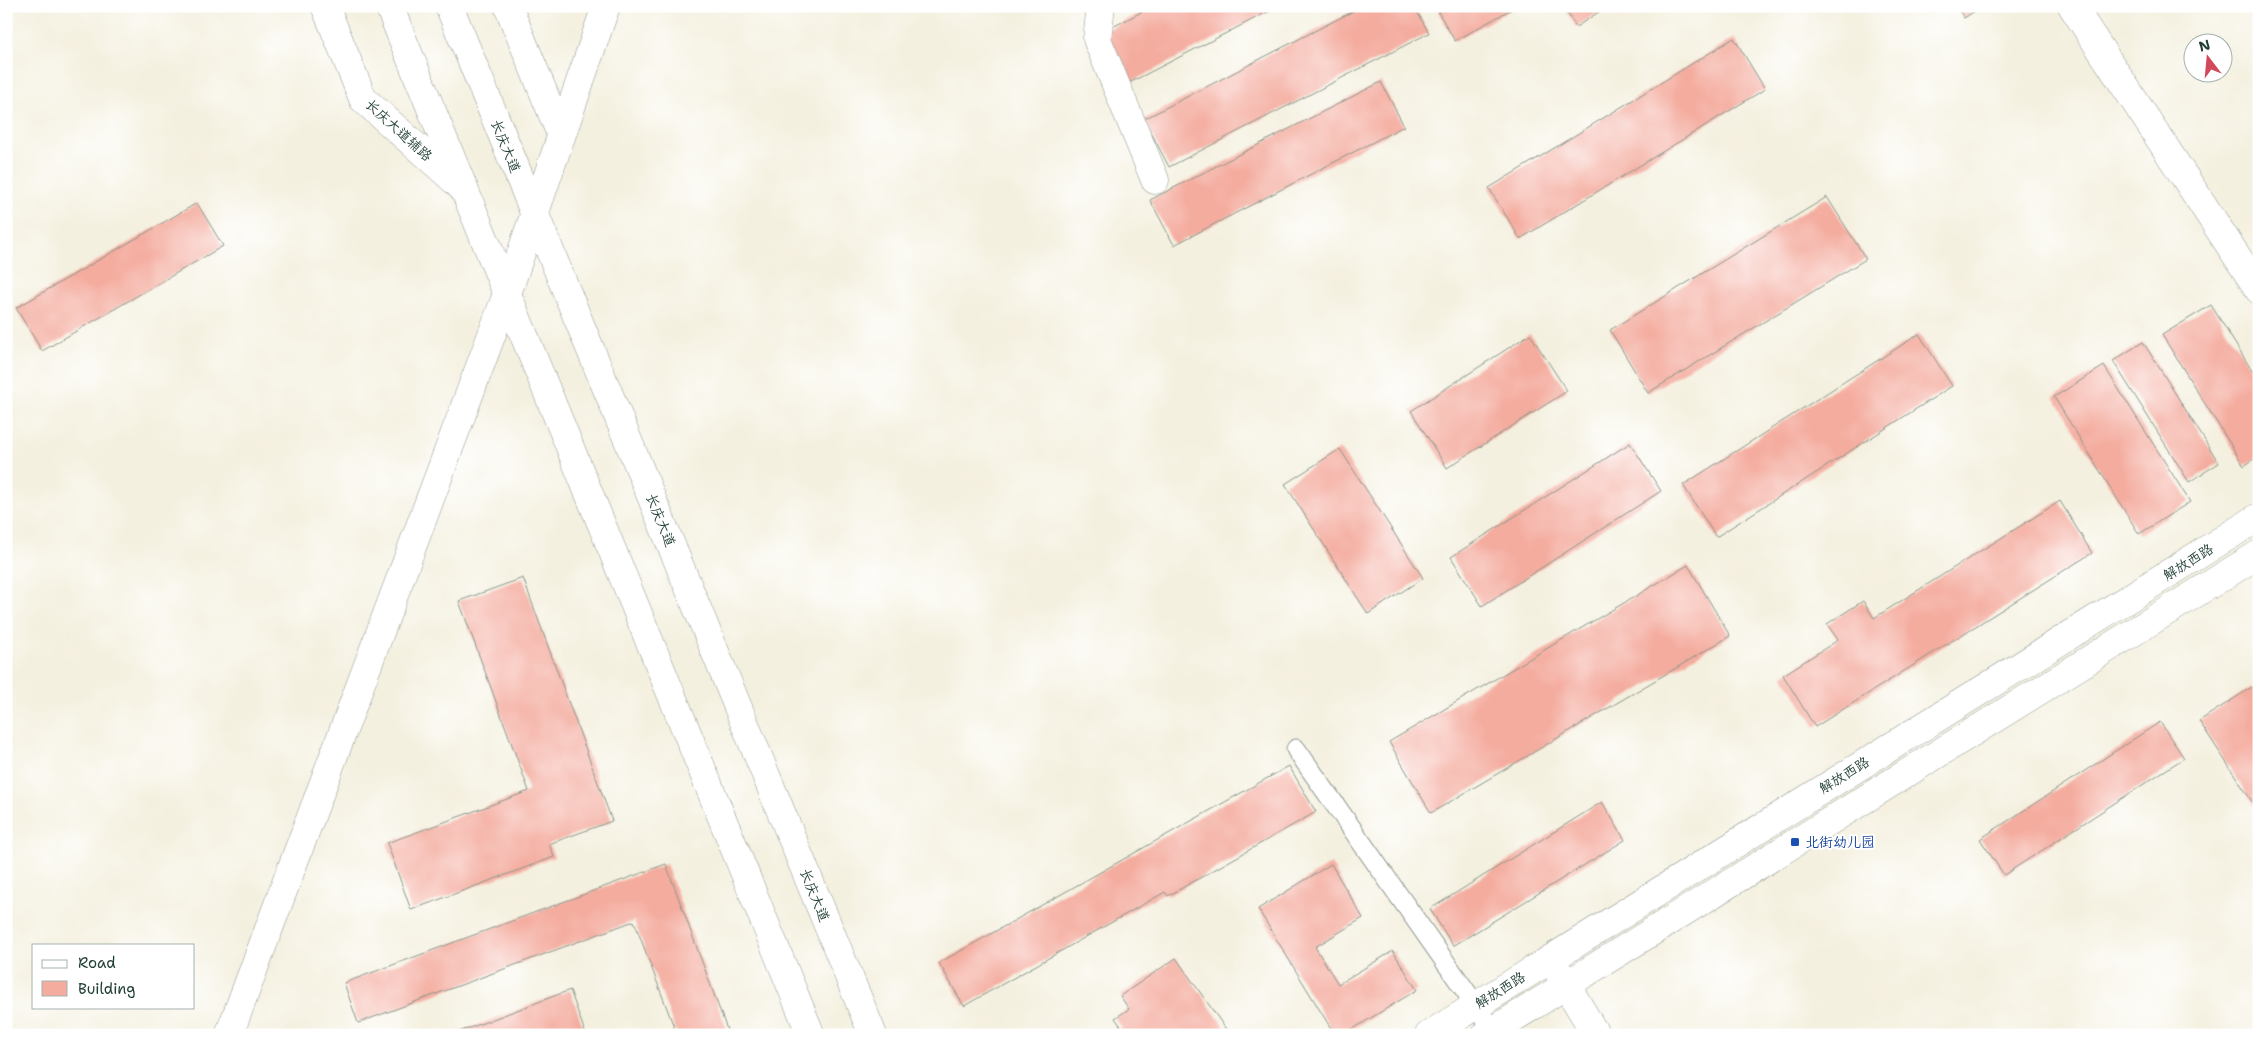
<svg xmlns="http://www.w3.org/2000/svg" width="2265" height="1041" font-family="'Shantell Sans','LXGW WenKai TC',sans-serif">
<rect width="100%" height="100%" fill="#fff"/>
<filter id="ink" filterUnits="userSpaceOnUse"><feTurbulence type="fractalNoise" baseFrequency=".02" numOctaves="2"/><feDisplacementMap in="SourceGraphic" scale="10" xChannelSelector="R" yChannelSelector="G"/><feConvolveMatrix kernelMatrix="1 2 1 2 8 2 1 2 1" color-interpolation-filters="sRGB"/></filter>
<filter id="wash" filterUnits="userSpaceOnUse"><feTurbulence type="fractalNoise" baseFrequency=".0096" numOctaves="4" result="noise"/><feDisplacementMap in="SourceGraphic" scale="20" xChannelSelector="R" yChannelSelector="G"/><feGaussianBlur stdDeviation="1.12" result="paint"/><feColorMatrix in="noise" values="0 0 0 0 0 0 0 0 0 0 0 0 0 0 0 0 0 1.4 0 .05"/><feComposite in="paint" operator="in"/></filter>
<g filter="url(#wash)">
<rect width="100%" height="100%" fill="#f4f0df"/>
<g id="blocks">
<g fill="#f4ac9f">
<polygon points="1153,6 1279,6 1125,85 1099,34"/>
<polygon points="1363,6 1414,6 1429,33 1169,167 1144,119"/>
<polygon points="1448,6 1517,6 1455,41 1438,12"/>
<polygon points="1563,6 1608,6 1576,27"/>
<polygon points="1956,6 1983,6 1964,18"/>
<polygon points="1734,38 1765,89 1520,239 1489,188"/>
<polygon points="1381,82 1404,126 1174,245 1150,200"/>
<polygon points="1827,197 1866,259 1648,393 1610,330"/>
<polygon points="197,203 223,246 42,351 16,308"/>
<polygon points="2211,305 2259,382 2259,456 2244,466 2162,335"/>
<polygon points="1530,334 1567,391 1447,468 1411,411"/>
<polygon points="1919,334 1952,386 1716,537 1683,485"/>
<polygon points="2143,342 2219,463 2189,482 2113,361"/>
<polygon points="2104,366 2190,502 2139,534 2054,397"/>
<polygon points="1630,443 1661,491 1482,606 1451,557"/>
<polygon points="1340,449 1423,578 1368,614 1285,484"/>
<polygon points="2060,501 2092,553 1815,727 1783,675 1838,640 1827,624 1863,601 1874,618"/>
<polygon points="1688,565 1730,636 1431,813 1389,742"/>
<polygon points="523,578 612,821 549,844 554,857 411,910 387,843 529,791 459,601"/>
<polygon points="2252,687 2259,697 2259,812 2199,721"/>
<polygon points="2160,722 2184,758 2004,875 1980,839"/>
<polygon points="1289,766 1316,812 1168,896 1165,892 964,1006 939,963"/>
<polygon points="1602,802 1625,840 1453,946 1430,909"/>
<polygon points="666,864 729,1035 677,1035 634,921 358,1023 344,983"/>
<polygon points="1331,864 1363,918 1315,947 1338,984 1393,951 1417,990 1343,1035 1335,1035 1258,909"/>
<polygon points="1176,958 1228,1032 1224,1035 1113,1035 1122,1028 1115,1018 1129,1009 1120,996"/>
<polygon points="570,990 586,1035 451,1035"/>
</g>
</g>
</g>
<g filter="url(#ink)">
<use href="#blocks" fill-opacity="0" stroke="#8a968a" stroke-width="1"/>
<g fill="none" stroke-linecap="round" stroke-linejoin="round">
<defs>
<polyline id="service" points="1296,749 1493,1030"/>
<g id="minor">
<polyline points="1101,6 1097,39 1155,180"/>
<polyline points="2072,6 2259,290"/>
<polyline points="1551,959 1596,1035"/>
<polyline points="229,1035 507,294 606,6"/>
</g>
<g id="tertiary">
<polyline points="325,6 363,99 464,189"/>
<polyline points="508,6 561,135"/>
<polyline points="1429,1035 2259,517"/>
<polyline points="1486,1035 2259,554"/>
</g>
<g id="secondary">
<polyline points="389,6 811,1035"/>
<polyline points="449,6 873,1035"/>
</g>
</defs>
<use href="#service" stroke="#8a968a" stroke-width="21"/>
<use href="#minor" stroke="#8a968a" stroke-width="29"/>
<use href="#tertiary" stroke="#8a968a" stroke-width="29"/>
<use href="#secondary" stroke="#8a968a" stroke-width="29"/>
<use href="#service" stroke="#fff" stroke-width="19"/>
<use href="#minor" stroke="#fff" stroke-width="28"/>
<use href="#tertiary" stroke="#fff" stroke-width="28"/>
<use href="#secondary" stroke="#fff" stroke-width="28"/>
</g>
</g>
<rect fill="#1a4fb4" stroke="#fff" stroke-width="2" x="1790" y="837" width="10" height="10" rx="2.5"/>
<g text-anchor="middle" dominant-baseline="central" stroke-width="4" stroke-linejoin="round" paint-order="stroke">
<g font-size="14" fill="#1f3d34" stroke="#fff">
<text transform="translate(399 130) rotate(42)">长庆大道辅路</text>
<text transform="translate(506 146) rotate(68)">长庆大道</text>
<text transform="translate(661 520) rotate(68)">长庆大道</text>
<text transform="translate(2188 562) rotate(-32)">解放西路</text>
<text transform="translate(1844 775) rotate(-32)">解放西路</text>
<text transform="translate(815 895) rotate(68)">长庆大道</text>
<text transform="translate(1500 990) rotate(-32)">解放西路</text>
</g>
<g font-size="14" fill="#164399" stroke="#fff" text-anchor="start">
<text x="1805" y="842">北街幼儿园</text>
</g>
</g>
<rect width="2265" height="1041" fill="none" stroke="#fff" stroke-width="25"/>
<rect x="32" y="944" width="162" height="65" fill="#ffffff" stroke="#a5b1ae"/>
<rect x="42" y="960" width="25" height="8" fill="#ffffff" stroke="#a5b1ae"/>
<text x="78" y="968" font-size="15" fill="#1f3d34">Road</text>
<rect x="42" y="981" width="25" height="15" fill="#f4ac9f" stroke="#a5b1ae"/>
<text x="78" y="994" font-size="15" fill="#1f3d34">Building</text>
<g transform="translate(2208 58) rotate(344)"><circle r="24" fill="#ffffff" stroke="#a5b1ae"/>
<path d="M0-4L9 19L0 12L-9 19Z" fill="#d1495b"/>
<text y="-8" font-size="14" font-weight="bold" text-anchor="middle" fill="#1f3d34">N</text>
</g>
</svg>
